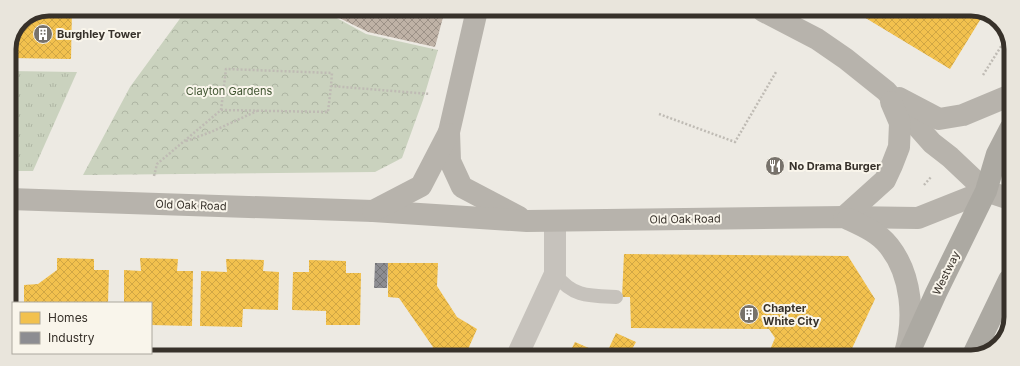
<svg xmlns="http://www.w3.org/2000/svg" width="1020" height="366" font-family="Inter,sans-serif">
<defs>
<pattern id="grass-tufts" width="24" height="20" patternUnits="userSpaceOnUse"><rect width="24" height="20" fill="#cad2be"/><path d="M3 7l-1-3M5 7V3M7 7l1-3M15 17l-1-3M17 17v-4M19 17l1-3" fill="none" stroke="#aeb5a3"/></pattern>
<pattern id="forest-crowns" width="20" height="18" patternUnits="userSpaceOnUse"><rect width="20" height="18" fill="#cad2be"/><path d="M2 6a3 3 0 1 1 6 0M12 15a3 3 0 1 1 6 0" fill="none" stroke="#aeb5a3"/></pattern>
<pattern id="homes-cross-hatch" width="8" height="8" patternUnits="userSpaceOnUse"><rect width="8" height="8" fill="#f2c14e"/><path d="M0 0l8 8M0 8l8-8" fill="none" stroke="#d0a644"/></pattern>
<pattern id="industry-cross-hatch" width="8" height="8" patternUnits="userSpaceOnUse"><rect width="8" height="8" fill="#8d8d92"/><path d="M0 0l8 8M0 8l8-8" fill="none" stroke="#747477"/></pattern>
<pattern id="building-cross-hatch" width="8" height="8" patternUnits="userSpaceOnUse"><rect width="8" height="8" fill="#bfb2a6"/><path d="M0 0l8 8M0 8l8-8" fill="none" stroke="#9c9187"/></pattern>
</defs>
<rect width="100%" height="100%" fill="#edeae3"/>
<polygon fill="url(#grass-tufts)" points="9,71 77,72 33,171 9,171"/>
<polygon fill="url(#forest-crowns)" points="187,9 322,10 366,34 438,50 423,100 402,158 375,172 83,175 130,87"/>
<g fill="url(#homes-cross-hatch)">
<polygon points="49,9 72,9 71,59 9,58 9,47 21,21"/>
<polygon points="854,11 983,11 985,12 950,69"/>
<polygon points="624,254 848,256 875,299 848,357 767,357 775,338 769,329 631,328 630,297 622,297"/>
<polygon points="57,258 94,259 94,270 109,270 108,303 24,303 24,285 38,284 57,270"/>
<polygon points="140,258 178,259 177,271 193,271 192,326 151,325 151,303 124,303 124,270 141,271"/>
<polygon points="226,259 264,260 263,271 279,272 278,310 243,309 242,327 200,326 201,271 227,272"/>
<polygon points="309,260 346,261 346,273 361,273 360,325 326,325 326,311 292,310 293,272 309,272"/>
<polygon points="388,263 438,263 437,286 457,317 477,329 465,356 429,356 433,347 399,298 388,297"/>
<polygon points="616,333 636,342 631,351 642,356 627,356 609,348"/>
<polygon points="575,342 607,356 568,356"/>
<rect x="52" y="353" width="25" height="2"/>
</g>
<polygon fill="url(#industry-cross-hatch)" points="375,263 388,263 387,288 374,288"/>
<polygon fill="url(#building-cross-hatch)" points="323,10 445,10 435,47 368,32"/>
<g fill="none" stroke-linecap="round" stroke-linejoin="round">
<g stroke="#bfbbb4" stroke-width="2.5" stroke-dasharray="2 2" stroke-linecap="butt">
<polyline points="983,75 1007,37"/>
<polyline points="221,110 328,112 331,86"/>
<polyline points="659,114 735,142 776,72"/>
<polyline points="186,141 211,132 257,111"/>
<polyline points="154,176 157,164 221,110 226,69 332,73 331,86 430,94"/>
<polyline points="924,185 931,177"/>
</g>
<path stroke="#c6c2bc" stroke-width="14" d="M555 274C573 297 588 296 616 297"/>
<polyline stroke="#c6c2bc" stroke-width="22" points="517,356 555,274 555,221"/>
<g stroke="#b7b3ac" stroke-width="22">
<polyline points="477,10 449,132 450,161 462,187 519,217"/>
<polyline points="763,11 817,39 846,59 886,91 932,143 950,157 986,191 1010,199"/>
<polyline points="899,98 939,119 963,115 1011,95"/>
<polyline points="9,199 373,211 527,221 844,217 918,218 986,191"/>
<polyline points="373,211 421,186 448,134"/>
<polyline points="844,217 885,180 892,165 899,147 900,123 891,102"/>
<path d="M848 219C863 226 879 233 889 246 912 275 915 319 905 353"/>
</g>
<g stroke="#aca9a2" stroke-width="22">
<polyline points="907,357 936,293 986,191 997,154 1010,129"/>
<polyline points="972,357 1009,280"/>
</g>
</g>
<defs>
<symbol id="building-disc" viewBox="-11 -11 22 22"><circle r="9.5" fill="#77726b" stroke="#f9f5eb"/><path d="M-4-6H4V6H1V3H-1V6H-4ZM-2.5-4.3h1.7v1.8h-1.7ZM.8-4.3h1.7v1.8H.8ZM-2.5-1h1.7V.8h-1.7ZM.8-1h1.7V.8H.8Z" fill="#fff"/></symbol>
<symbol id="restaurant-disc" viewBox="-11 -11 22 22"><circle r="9.5" fill="#77726b" stroke="#f9f5eb"/><path d="M-5-6h1v4h1v-4h1v4h1v-4h1v5L-1.5 .5V6h-2V.5L-5-1ZM5-6V6H3V1.5H1.5Q1.5-4 5-6Z" fill="#fff"/></symbol>
</defs>
<g fill-rule="evenodd">
<use href="#building-disc" x="32" y="23" width="22" height="22"/>
<use href="#restaurant-disc" x="764" y="155" width="22" height="22"/>
<use href="#building-disc" x="738" y="303" width="22" height="22"/>
</g>
<g text-anchor="middle" dominant-baseline="central" stroke-width="4" stroke-linejoin="round" paint-order="stroke">
<g font-size="11" font-weight="bold" fill="#37312a" stroke="#f9f5eb" text-anchor="start">
<text x="57" y="34">Burghley Tower</text>
<text x="789" y="166">No Drama Burger</text>
<text x="763" y="308">Chapter<tspan x="763" dy="13">White City</tspan></text>
</g>
<g font-size="11" fill="#3f5330" stroke="#f9f5eb">
<text x="229" y="91">Clayton Gardens</text>
</g>
<g font-size="11" fill="#37312a" stroke="#f9f5eb">
<text transform="translate(191 205) rotate(2)">Old Oak Road</text>
<text transform="translate(685 219) rotate(-1)">Old Oak Road</text>
<text transform="translate(946 273) rotate(-64)">Westway</text>
</g>
</g>
<path d="M0 0H1020V366H0ZM49 16H971A33 33 0 0 1 1004 49V317A33 33 0 0 1 971 350H49A33 33 0 0 1 16 317V49A33 33 0 0 1 49 16Z" fill="#e9e5dc" fill-rule="evenodd"/>
<path fill="none" stroke="#37312a" stroke-width="5" d="M49 16H971A33 33 0 0 1 1004 49V317A33 33 0 0 1 971 350H49A33 33 0 0 1 16 317V49A33 33 0 0 1 49 16Z"/>
<rect x="12" y="302" width="140" height="52" fill="#f9f5eb" stroke="#aba79e"/>
<rect x="20" y="312" width="20" height="12" fill="#f2c14e" stroke="#aba79e"/>
<text x="48" y="322" font-size="12" fill="#37312a">Homes</text>
<rect x="20" y="332" width="20" height="12" fill="#8d8d92" stroke="#aba79e"/>
<text x="48" y="342" font-size="12" fill="#37312a">Industry</text>
</svg>
